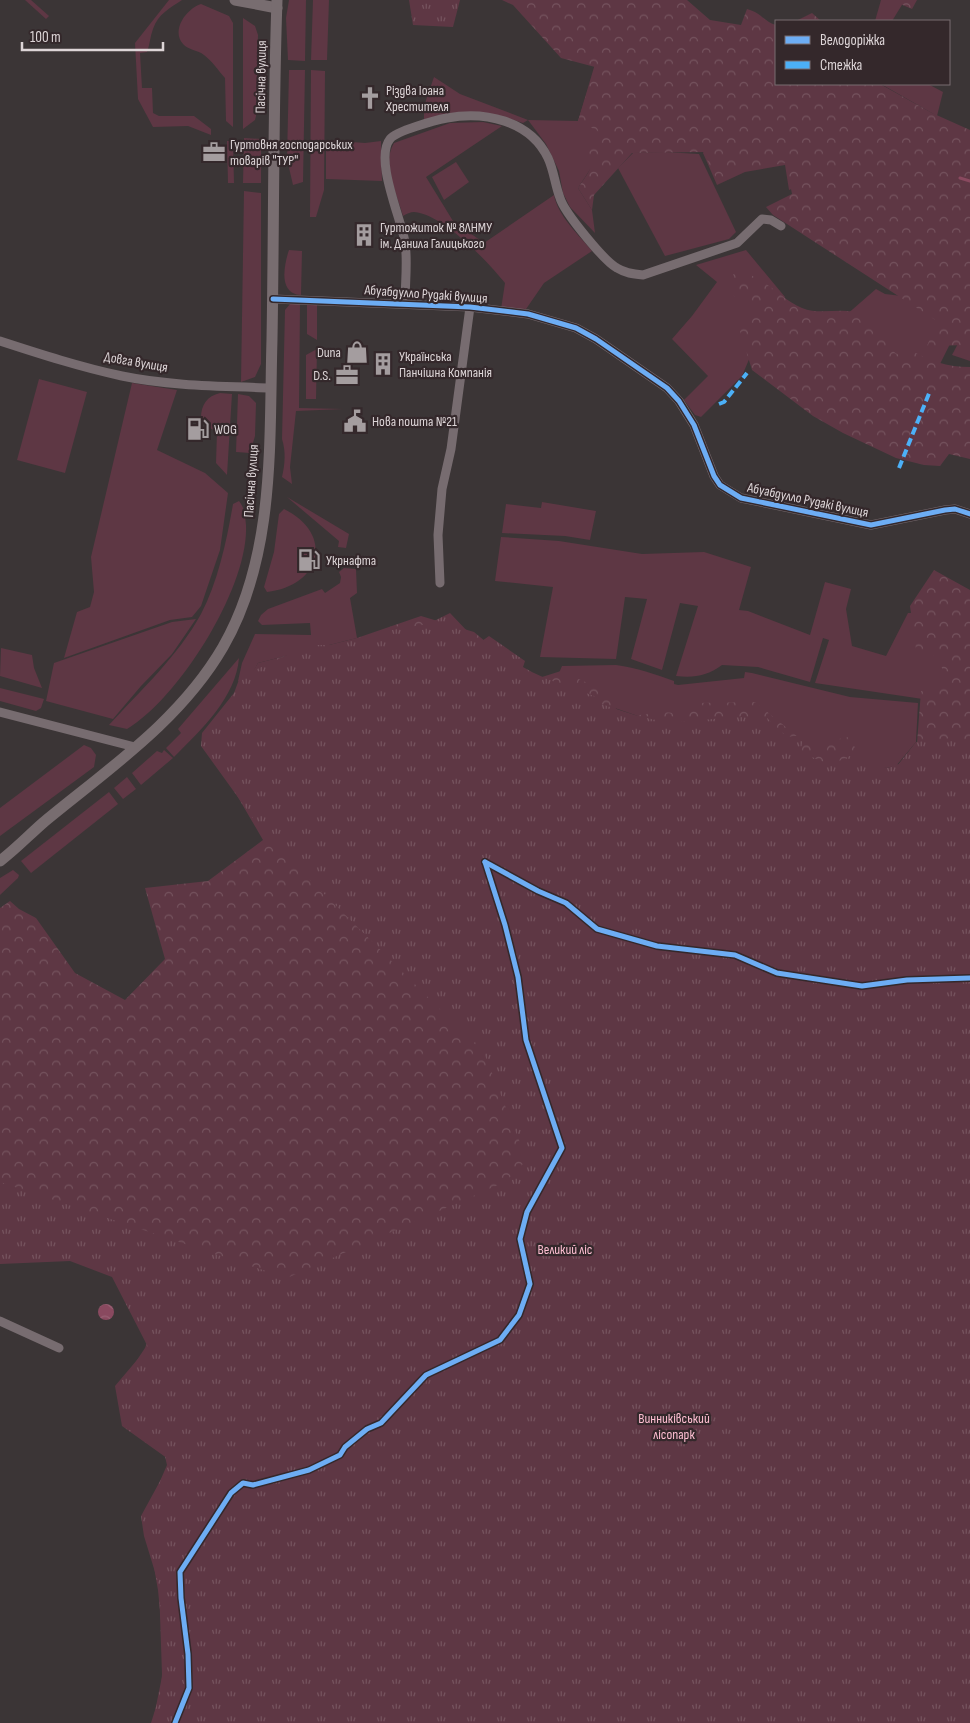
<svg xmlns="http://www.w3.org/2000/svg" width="970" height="1723" font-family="'Sofia Sans Condensed',sans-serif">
<defs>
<pattern id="forest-crowns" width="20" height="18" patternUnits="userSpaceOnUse" patternTransform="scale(1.25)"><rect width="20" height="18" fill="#5e3744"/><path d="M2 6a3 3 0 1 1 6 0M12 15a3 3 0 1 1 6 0" fill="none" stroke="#75535e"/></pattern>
<pattern id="park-tufts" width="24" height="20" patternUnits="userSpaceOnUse" patternTransform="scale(1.25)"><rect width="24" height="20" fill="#5e3744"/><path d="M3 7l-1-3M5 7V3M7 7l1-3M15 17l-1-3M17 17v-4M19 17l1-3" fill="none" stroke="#75535e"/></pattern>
<pattern id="water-waves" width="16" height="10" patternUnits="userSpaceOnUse" patternTransform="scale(1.25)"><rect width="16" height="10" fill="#89495f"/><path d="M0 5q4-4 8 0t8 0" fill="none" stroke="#996275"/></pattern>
</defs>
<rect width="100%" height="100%" fill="#3b3536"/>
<g fill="#5e3744">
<polygon points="25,0 31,0 49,16 46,19"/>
<path d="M169 0H182C170 8 158 14 153 29 150 37 150 44 147 52L140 53 142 88H152L153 113 159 116H194L211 129V135L188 126 153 127 138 99 135 43Z"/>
<polygon points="289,0 306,0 305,61 288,60 286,18"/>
<polygon points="313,0 329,0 327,60 311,60"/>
<polygon points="881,0 905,0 892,21 875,21"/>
<path d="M201 4 229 16 233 23V127L226 121 225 78C218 70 212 61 204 55 198 50 188 50 183 44 171 30 186 9 201 4Z"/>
<polygon points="243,18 255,26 258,35 256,116 255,120 243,129"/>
<path d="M600 47 832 174 789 190 785 165 745 172 717 185 703 153 753 146 643 141 593 165 578 188 592 210 595 233 570 207 563 193 559 171 546 144 528 120 523 123C483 109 465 110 424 121V106L434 77 460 94 528 120 578 121Z"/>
<polygon points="289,70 305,70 303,182 293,185 287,159"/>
<polygon points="311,70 325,71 324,190 316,217 310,217"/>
<polygon points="881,84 928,84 943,92 937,116"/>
<path d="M483 122 502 126 426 177 453 221 484 243 554 195C558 216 578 234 592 251L544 283 524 312 501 309 505 283C488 262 443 214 414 212 411 212 406 214 403 216 397 194 381 164 394 143L450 123Z"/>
<polygon points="244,138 261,139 261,183 243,183"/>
<polygon points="326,140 365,143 381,141 382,181 326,179"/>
<polygon points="227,141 233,141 234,183 228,183"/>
<polygon points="664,152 699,154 736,232 729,239 665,256 618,168 633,153"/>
<polygon points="456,162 469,182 444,200 432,177"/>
<polygon points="244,191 261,193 261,364 255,377 241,382"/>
<path d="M289 250 302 251 301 295C278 294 284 265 289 250Z"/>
<polygon points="746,250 785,297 753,350 742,376 701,417 695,415 684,400 708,376 672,339 692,316 717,282 696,265"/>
<polygon points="876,289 885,294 902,296 960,324 929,386 830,329"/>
<path d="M300 303 299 408 343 409 296 411 290 467 292 484 282 477C285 464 286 452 282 439L285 310 290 304Z"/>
<polygon points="307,304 317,304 317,340 307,334"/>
<polygon points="970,321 970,361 952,355"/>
<polygon points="317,349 316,399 306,399 306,355"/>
<polygon points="39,379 87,392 65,473 17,460"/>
<polygon points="132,383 177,390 157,450 205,473 228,493 220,550 201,606 192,617 170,620 64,658 77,612 90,607 94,592 91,557"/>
<path d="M220 393 232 394 227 475 216 463 217 432 208 427 201 418C201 405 207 396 220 393Z"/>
<polygon points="238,394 249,396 256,403 255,436 250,453 236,452"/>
<polygon points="287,497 349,534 346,548 338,547 339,541"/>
<path d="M239 501C245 509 245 515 246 525 249 587 179 698 127 729L109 725C141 690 178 656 201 614 218 582 227 539 233 504Z"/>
<polygon points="542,502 596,511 590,540 565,536 502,533 506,504 541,508"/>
<path d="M284 509C335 534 321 586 267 592L264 587 274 552 279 514Z"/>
<path d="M501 537 559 541 642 554 704 552 751 567 739 610 748 611 810 635 825 582 851 589 846 609 852 646 886 656 908 613H931L970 640 963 705 815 683 829 640 823 638 810 682 758 667 722 665C707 676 694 678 676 676L698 606 680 603 662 670 631 659 647 599 625 597 616 659 540 657 553 587 495 581Z"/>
<polygon points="344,568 356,569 357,593 350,598 357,638 258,663 246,686 238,681 242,663 255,634 311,635 310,623 262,625 258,621 261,615 268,609 322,589 325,593 340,583 341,577 339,572"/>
<polygon points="196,619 172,654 141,686 113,719 46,701 54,663 172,622"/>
<polygon points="1,648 32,655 34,668 42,688 0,676"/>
<path d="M239 658C236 697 202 729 174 757L166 748 181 733 178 729Z"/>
<path d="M616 665C637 668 655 674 674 681V684L678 685 744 678 745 672 752 673 850 697 918 703 916 742 896 766 887 768 821 763 793 735 638 716 597 702 556 680 562 666Z"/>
<polygon points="0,688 44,699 41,708 36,711 0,701"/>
<polygon points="84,745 91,748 96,755 94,767 0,836 0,808"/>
<polygon points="164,750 173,758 141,785 132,773 157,751 162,753"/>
<polygon points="127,777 136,789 123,799 114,788"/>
<polygon points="109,792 118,804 31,873 21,861"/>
<polygon points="13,870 19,875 18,878 0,895 0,878"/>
</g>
<g fill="url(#forest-crowns)">
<path d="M502 0H687L710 20 741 25 747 9C762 13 764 22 776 25V84H880L932 113 970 130V345L927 346 937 321 773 215 766 207 792 194 786 163 744 169 718 182 703 152 632 153 594 195 592 210 578 188C589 171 596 167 587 148L598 131 578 121 595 67 561 58 513 5Z"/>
<polygon points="891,0 917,0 912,9"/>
<polygon points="812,13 821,21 796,21"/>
<path d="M739 270C746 273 754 276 760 280 774 288 787 302 802 308 822 316 842 306 862 314 880 322 883 346 897 354L909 349C929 361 947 367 970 367V459L949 454 940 466 924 465 896 458 843 433 813 416 752 370 740 331 754 311 730 293 729 278Z"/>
<polygon points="934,570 970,590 970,1699 914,1723 153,1721 165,1662 158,1590 145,1516 167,1465 158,1427 117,1390 145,1348 163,1299 62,1247 0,1249 0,908 10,901 19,909 36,918 75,973 125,1000 165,959 145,888 208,881 263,840 208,746 258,663 357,638 421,616 474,632 504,657 523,683 561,671 607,692 621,718 659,712 677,713 692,703 755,702 808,745 849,737 868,770 886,772 893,763 915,769 921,691 944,687 943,671 938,657 916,649 910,606"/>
</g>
<g fill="url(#park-tufts)">
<polygon points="409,0 460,0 453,27 413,25"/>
<path d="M450 613 469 633 482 641 489 636 525 661 523 667C546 681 574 688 599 698L598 703 638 716 669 723 735 717 767 718 787 737 803 735 801 751C821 761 827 769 849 756L887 768 897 766 916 742 953 738 970 740V1723H151L161 1691 162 1674 159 1585 144 1536 141 1516 171 1461 122 1426 115 1386 148 1347 112 1277 70 1261 0 1264V1182L287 1278 505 1182 527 1160 484 1053 266 836 201 746 202 733 234 693 240 677 309 645H333L380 632 428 624Z"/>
</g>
<circle fill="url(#water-waves)" cx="106" cy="1312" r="8"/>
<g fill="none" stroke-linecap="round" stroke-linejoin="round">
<polyline stroke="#89495f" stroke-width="3" points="960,178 970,181"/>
<g stroke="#776c70" stroke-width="9">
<polyline points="273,299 470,307 528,314 576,328 596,339 667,388 679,401 694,425 714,476 720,485 741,498 871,525 945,510 955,509 970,514"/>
<path d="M405 303C405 283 408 262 405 242 401 218 374 159 390 139 396 131 436 120 447 118 484 111 530 120 548 158 554 171 555 185 560 198 564 212 604 261 617 268 625 273 633 274 643 275L737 243 762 219 771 220 781 226"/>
<path d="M0 341C40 354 80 367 122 376 170 386 221 386 271 388"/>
<polyline points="440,583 438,535 442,489 451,449 470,307"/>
<polyline points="0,712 135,747"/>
<polyline points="0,1321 59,1348"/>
</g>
<g stroke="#786d70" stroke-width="11">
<polyline points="235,0 277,8"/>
<path d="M0 861C16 849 29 835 44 822 108 769 180 721 223 647 276 555 269 442 272 339 274 226 273 113 277 0"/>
</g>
<g stroke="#4cb0f7" stroke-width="4" stroke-dasharray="8 4" stroke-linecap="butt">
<polyline points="719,404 724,402 747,373"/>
<polyline points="899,468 930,391"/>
</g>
<defs>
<g id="cycleway">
<polyline points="273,299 470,307 528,314 576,328 596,339 667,388 679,401 694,425 714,476 720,485 741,498 871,525 945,510 955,509 970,514"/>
<polyline points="485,862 538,891 566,903 597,929 657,946 735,955 777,973 862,986 907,980 970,978"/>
<polyline points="175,1723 189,1688 188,1654 181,1598 180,1572 231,1493 243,1483 253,1485 309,1470 340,1455 345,1447 367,1429 381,1423 426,1375 500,1340 519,1315 530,1284 520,1239 527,1212 562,1148 526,1040 518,977 505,925 485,862"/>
</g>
</defs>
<use href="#cycleway" stroke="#34282b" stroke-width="8"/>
<use href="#cycleway" stroke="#6dadf4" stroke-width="5"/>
</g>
<defs>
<symbol id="church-bare" viewBox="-9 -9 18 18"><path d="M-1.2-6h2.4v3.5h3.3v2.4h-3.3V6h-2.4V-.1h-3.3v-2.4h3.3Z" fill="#a49d9f" stroke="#34282b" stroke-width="2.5" paint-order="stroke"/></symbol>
<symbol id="office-bare" viewBox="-9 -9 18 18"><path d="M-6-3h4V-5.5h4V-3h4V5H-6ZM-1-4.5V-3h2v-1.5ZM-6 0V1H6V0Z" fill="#a49d9f" stroke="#34282b" stroke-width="2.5" paint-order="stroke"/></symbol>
<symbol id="building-bare" viewBox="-9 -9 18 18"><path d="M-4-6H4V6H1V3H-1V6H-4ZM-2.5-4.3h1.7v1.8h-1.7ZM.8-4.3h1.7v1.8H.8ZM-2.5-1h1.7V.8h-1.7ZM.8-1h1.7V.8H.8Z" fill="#a49d9f" stroke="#34282b" stroke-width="2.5" paint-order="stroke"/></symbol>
<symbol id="shop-bare" viewBox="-9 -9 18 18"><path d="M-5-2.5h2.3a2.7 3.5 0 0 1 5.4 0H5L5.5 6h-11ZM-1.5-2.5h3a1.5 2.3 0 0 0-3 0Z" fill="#a49d9f" stroke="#34282b" stroke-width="2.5" paint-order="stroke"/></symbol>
<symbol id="civic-bare" viewBox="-9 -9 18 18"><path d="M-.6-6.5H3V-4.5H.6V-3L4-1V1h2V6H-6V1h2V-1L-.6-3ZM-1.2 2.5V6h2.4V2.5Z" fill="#a49d9f" stroke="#34282b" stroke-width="2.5" paint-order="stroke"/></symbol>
<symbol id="fuel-bare" viewBox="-9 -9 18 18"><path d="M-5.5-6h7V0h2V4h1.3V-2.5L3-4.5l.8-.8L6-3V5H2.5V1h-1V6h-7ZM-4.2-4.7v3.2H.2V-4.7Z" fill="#a49d9f" stroke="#34282b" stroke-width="2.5" paint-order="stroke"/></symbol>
</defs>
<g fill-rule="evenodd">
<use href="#church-bare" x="354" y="82" width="32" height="32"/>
<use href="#office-bare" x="198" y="136" width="32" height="32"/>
<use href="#building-bare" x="348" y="219" width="32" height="32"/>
<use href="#shop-bare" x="341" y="336" width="32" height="32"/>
<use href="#building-bare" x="367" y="348" width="32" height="32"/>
<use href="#office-bare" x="331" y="359" width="32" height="32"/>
<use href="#civic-bare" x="339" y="405" width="32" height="32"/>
<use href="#fuel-bare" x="182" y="413" width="32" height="32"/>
<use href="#fuel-bare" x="293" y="544" width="32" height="32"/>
</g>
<g text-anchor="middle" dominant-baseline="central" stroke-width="4.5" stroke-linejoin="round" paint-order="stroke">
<g font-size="14" fill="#ddd5d7" stroke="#34282b">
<text transform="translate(261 77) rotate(-89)">Пасічна вулиця</text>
<text transform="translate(426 294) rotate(4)">Абуабдулло Рудакі вулиця</text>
<text transform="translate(136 362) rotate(10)">Довга вулиця</text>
<text transform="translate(251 481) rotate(-86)">Пасічна вулиця</text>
<text transform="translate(808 500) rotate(12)">Абуабдулло Рудакі вулиця</text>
</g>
<g font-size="14" fill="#ddd5d7" stroke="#34282b" text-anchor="start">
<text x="386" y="90">Різдва Іоана<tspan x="386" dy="16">Хрестителя</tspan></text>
<text x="230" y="144">Гуртовня господарських<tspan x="230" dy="16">товарів "ТУР"</tspan></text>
<text x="380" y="227">Гуртожиток № 8ЛНМУ<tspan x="380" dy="16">ім. Данила Галицького</tspan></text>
<text x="341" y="352" text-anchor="end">Duna</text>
<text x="399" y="356">Українська<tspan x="399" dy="16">Панчішна Компанія</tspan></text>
<text x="331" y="375" text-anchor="end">D.S.</text>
<text x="372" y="421">Нова пошта №21</text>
<text x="214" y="429">WOG</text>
<text x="326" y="560">Укрнафта</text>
</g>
<g font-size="14" fill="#febfd2" stroke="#34282b">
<text x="565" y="1249">Великий ліс</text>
<text x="674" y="1418">Винниківський<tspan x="674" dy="16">лісопарк</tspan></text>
</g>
</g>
<rect x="775" y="20" width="175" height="65" fill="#34282b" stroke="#786d70"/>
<rect x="785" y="36" width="25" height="8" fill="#6dadf4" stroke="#786d70"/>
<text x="820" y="45" font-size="15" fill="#ddd5d7">Велодоріжка</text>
<rect x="785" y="61" width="25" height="8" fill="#4cb0f7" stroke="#786d70"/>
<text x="820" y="70" font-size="15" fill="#ddd5d7">Стежка</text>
<path d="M22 42v8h141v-8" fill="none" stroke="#ddd5d7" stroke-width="2.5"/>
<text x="30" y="42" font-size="15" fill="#ddd5d7" stroke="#34282b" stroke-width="4" paint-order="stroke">100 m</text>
</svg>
